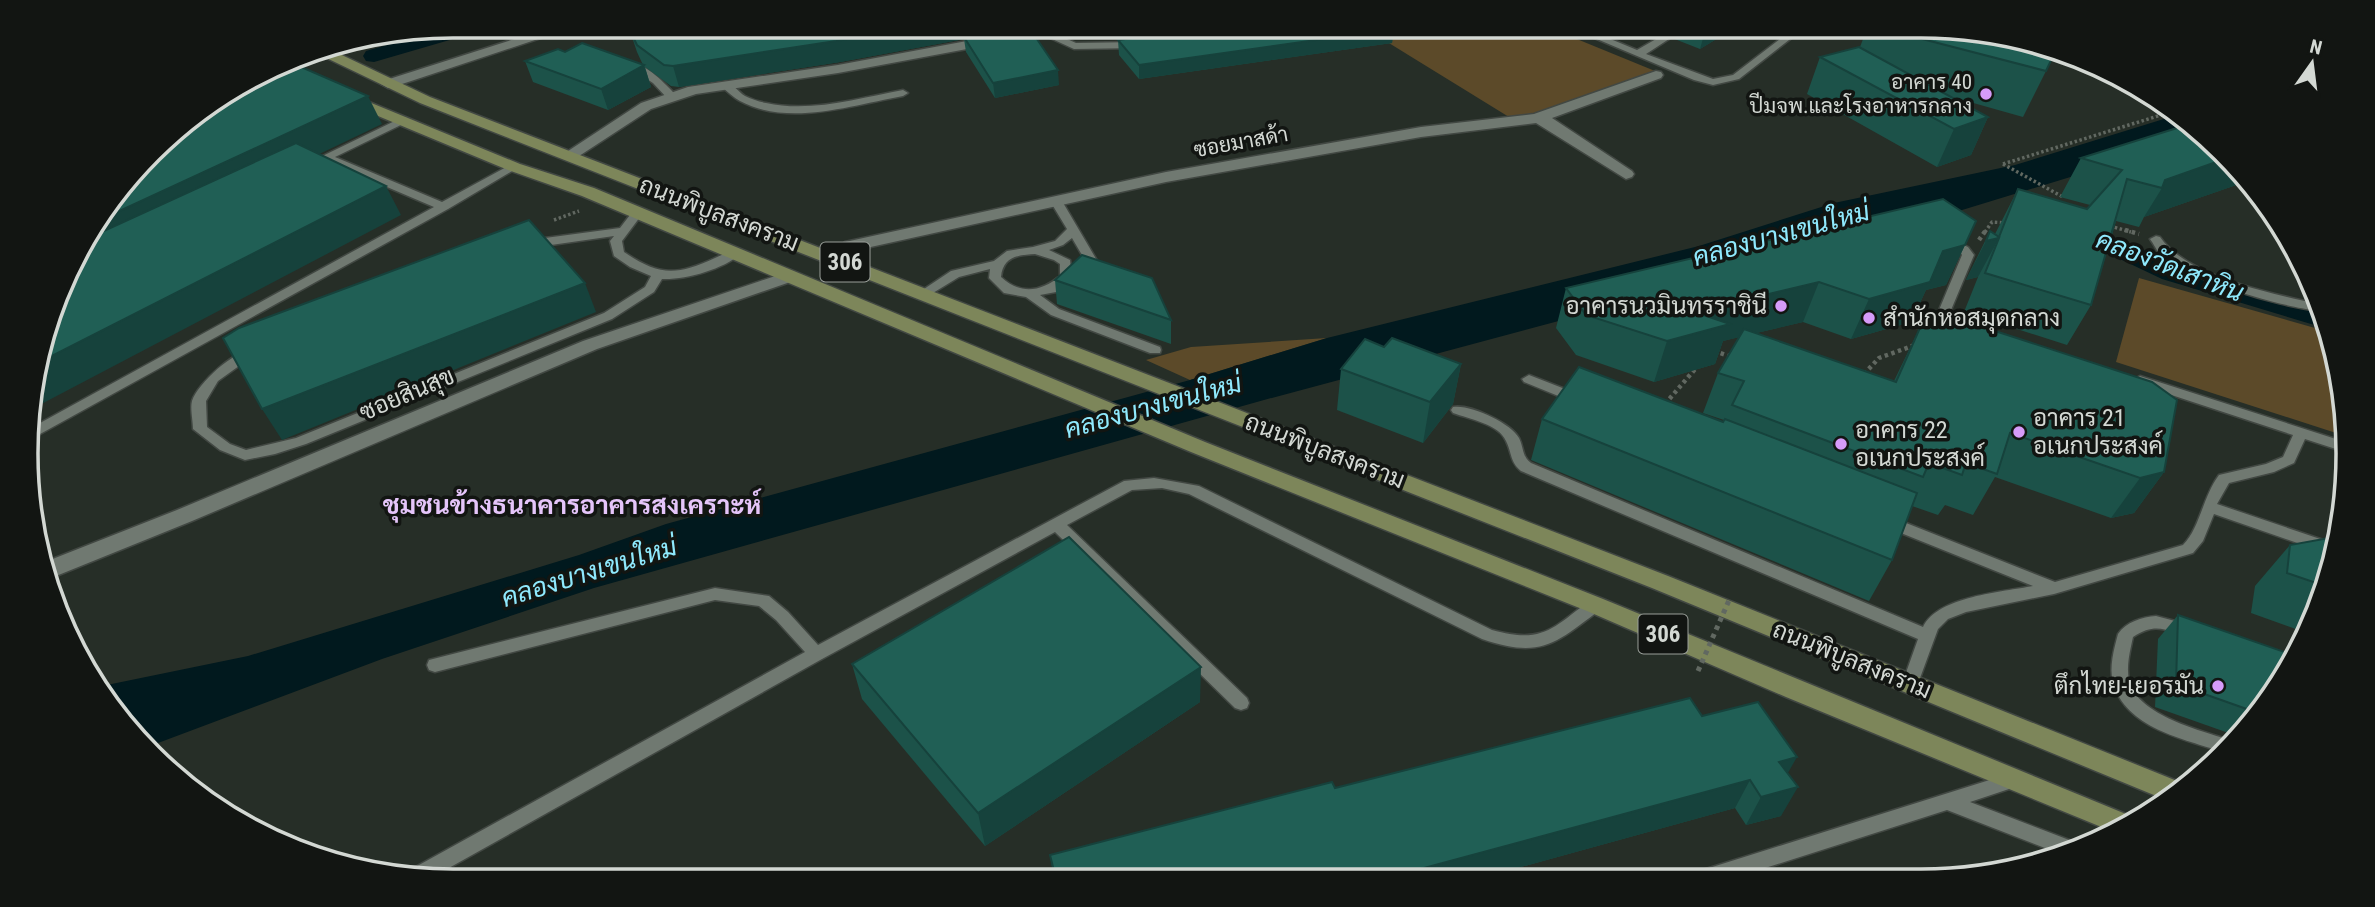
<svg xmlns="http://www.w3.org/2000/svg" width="2375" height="907" font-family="'Roboto Condensed',Sarabun,sans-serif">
<rect width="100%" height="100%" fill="#262e27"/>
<g fill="#5c4a29">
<polygon points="1386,26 1545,26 1655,71 1536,114 1509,117 1371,32"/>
<polygon points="2139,278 2322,330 2345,398 2343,432 2336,433 2116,362"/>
<polygon points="1327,338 1190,380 1146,360 1191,347"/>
</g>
<polygon fill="#01191e" points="2180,114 2201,137 1887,233 1264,400 594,588 382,659 150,746 97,687 248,656 579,555 666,524 1190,380 1327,338 1699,246 1834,203 2015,165"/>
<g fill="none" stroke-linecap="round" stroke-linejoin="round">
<g fill="#01191e" fill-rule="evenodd">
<polygon points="453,26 487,26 484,30 374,62 366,61 363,56 366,51"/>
<polygon points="2070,218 2182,267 2315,309 2321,327 2162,279 2061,231 2057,226 2061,221"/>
</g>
<defs>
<g id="service">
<polygon points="1037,26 1047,26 1047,30 1076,43 1137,42 1142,45 1137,48 1074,49 1039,33"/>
<polygon points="1566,26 1579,26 1637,50 1663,35 1669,35 1669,39 1646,54 1713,79 1733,75 1797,26 1807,26 1739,79 1713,85 1694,80"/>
<path d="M630 64C647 63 664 83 676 95V99H668L653 83 630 68Z"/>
<path d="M722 83C733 82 737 91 745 96 751 99 760 102 766 103 811 113 859 98 903 90L908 93 903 96C853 105 788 127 740 101 734 98 728 92 722 87Z"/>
<polygon points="403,117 407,118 407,122 335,157 442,202 510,165 514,164 519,167 448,209 31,439 31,428 434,207 326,161 311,167 306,164"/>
<path d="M1056 198 1062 201 1102 269 1100 272H1092L1072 238 1063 245 1049 250 1070 260 1072 277 1056 292 1040 295 1059 309 1160 347 1161 350 1160 353H1150L1051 315 1026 297 1004 293 989 278 990 269 959 277 928 296H920L918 293 951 271 994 261 1007 251 1033 247 1055 241 1067 229 1050 201ZM1035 254 1054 260 1060 264V276C1041 292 1020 295 1001 277 1003 257 1017 255 1035 254Z"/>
<path d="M637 210 643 213 622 241 624 252C659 276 676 276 715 258 723 255 731 249 740 250L742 253C724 269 686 280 662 279L654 292 612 319 306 444 275 454 245 460 220 450 193 429C193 421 190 408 192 401 198 383 237 347 256 350L257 353 218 381 206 401 207 427 230 444 246 450 296 438 604 313 645 287 651 276 630 267 614 256 610 241 614 236 530 248 524 244 530 240 620 228 633 211Z"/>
<path d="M2156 236 2160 237C2188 277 2267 292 2313 303L2315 310C2281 307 2182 278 2159 253 2156 249 2153 243 2150 239Z"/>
<path d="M1948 238 1968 247 1974 255 1951 310C1958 317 1969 316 1974 323L1972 326C1959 328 1947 321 1939 310L1962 255 1960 251 1944 244V240Z"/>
<polygon points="1529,375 1583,396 1585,399 1578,403 1573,402 1524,382 1522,379"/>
<path d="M2140 376 2342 441V451L2305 439 2294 463 2274 472 2229 483 2217 504 2335 544V556L2214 514 2203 541 2193 553 2054 594 1966 612 1948 619 1938 629 1916 689 1910 691 1904 689 1902 684 1918 639 1521 471C1510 462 1512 453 1506 441 1499 424 1469 419 1453 413L1451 410 1453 407C1470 404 1511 423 1519 438 1524 448 1522 457 1531 463L1923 627C1938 596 2003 592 2033 586L1881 525 1879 521 1881 517H1891L2055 582 2183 545C2200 528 2203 496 2219 475L2266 464 2283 457 2293 435 2135 383 2133 380Z"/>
<path d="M1154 478 1199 486 1492 630C1542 644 1552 629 1589 601L1595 599 1601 601 1603 605 1601 609C1555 644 1541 659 1482 639L1189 494 1162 488 1132 490 1067 525 1247 698 1249 703 1247 708 1241 710 1235 708 1055 532 822 659 431 878 408 875 410 870 805 652 776 620 759 606 715 600 435 672 429 670 427 665 429 660 715 588 769 596 788 612 818 645 1124 481Z"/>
<path d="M2156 616 2194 626 2196 630 2194 634C2173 641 2164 616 2133 637 2130 651 2126 666 2129 680 2137 716 2203 731 2233 741L2223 752C2184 739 2125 728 2113 682 2109 667 2114 649 2118 634 2126 622 2142 617 2156 616Z"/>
<polygon points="2015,772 2021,775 2024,780 2021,785 1970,802 2077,843 2079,846 2058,853 1947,810 1734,878 1697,878 1699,872 1706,869"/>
</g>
<g id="minor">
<polygon points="555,26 577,26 393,87 388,88 381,84 383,81"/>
<polygon points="1042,27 1047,28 1047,34 838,73 696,94 651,109 576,158 564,158 562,155 641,103 688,87 838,65"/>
<polygon points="1656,71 1661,72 1663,75 1661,78 1552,118 1632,171 1634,174 1632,177 1626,179 1536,123 1421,137 1166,182 857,250 833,263 824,258 845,242 1166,172 1421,127 1534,114"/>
<polygon points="790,271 799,276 796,280 597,349 192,521 56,576 51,578 45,562 177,510 583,341"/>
</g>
<g id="primary">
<polygon points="325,47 430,97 1668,576 2187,785 2166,800 1652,588 420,103 312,51"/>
<polygon points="347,93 520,164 594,188 1205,442 1603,599 2138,819 2116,833 1786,697 1587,611 1191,452 582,196 508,170 342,101 339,98 342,95"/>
</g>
</defs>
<use href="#service" stroke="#424843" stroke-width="3"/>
<use href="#minor" stroke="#424843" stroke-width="3"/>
<use href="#primary" stroke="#424843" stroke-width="3"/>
<g stroke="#616861" stroke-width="3.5" stroke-dasharray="2.5 2.5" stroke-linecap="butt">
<polyline points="2003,164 2174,111"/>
<polyline points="2003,164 2063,197"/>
<polyline points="554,220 579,211"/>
<polyline points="2110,226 2131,232"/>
<polyline points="1985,232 1992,222 2006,223"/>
</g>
<g stroke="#616861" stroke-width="4.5" stroke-dasharray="3.5 3.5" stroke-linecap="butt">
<polyline points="2125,230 2139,234"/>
<polyline points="1979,240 1986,230"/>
<polyline points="1714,351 1732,357"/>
<polyline points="1864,374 1879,358 1915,345"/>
<polyline points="1665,404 1696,368"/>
</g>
<use href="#service" fill="#707971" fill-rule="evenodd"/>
<use href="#minor" fill="#707971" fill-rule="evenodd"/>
<use href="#primary" fill="#7d865a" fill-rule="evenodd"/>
<polyline stroke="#616861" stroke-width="5" stroke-dasharray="4.5 4.5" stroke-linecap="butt" points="1698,671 1730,598"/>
</g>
<g fill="#1c5249">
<polygon points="655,26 1029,26 1029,27 1059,85 995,98 966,52 964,39 840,62 679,87 671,86 645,67 651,87 608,110 533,82 525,61 565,52 643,65 637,52 630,31"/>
<polygon points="1121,26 1389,26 1394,29 1392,43 1139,79 1119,55 1118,40 1132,38"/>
<polygon points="1641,26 1730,26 1728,32 1700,49 1672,38 1669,32 1660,34"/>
<polygon points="1868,26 1922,26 2046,71 2023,117 1952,97 1988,117 1971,155 1937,167 1807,94 1820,57 1860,47"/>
<polygon points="2190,124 2242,183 2144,217 2139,227 2116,221 2091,305 2067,345 1964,312 1978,277 1966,280 1990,231 1995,234 2018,189 2087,209 2090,205 2060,197 2081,158"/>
<polygon points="1965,245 1946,285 1926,290 1911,322 1851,339 1803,322 1756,333 1894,381 1923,321 2164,472 2134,513 2111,518 1995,477 1973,515 1945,505 1938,515 1912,506 1892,560 1869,601 1531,460 1542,419 1723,422 1724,420 1703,413 1718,373 1739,337 1723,341 1715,364 1654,382 1576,355 1556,328 1566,288"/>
<polygon points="1055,280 1171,320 1171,344 1057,304"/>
<polygon points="1384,347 1461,364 1453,404 1423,443 1337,410 1341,369"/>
<polygon points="2290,545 2334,564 2304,632 2251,613 2255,586"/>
<polygon points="2178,615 2277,691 2237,736 2155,707 2158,639"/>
<polygon points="852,664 1200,702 985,846 862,699"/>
<polygon points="1702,716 1788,773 1781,816 1746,825 1735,808 1481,878 1054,879 1050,855 1335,788"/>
</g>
<g fill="#16423c">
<polygon points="916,26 1030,27 840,62 679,87 673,66"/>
<polygon points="1133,26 1219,26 1133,40"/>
<polygon points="1662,26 1671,26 1669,32 1660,34"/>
<polygon points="1719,26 1730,26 1728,32 1700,49 1704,35"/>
<polygon points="1394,29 1392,43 1139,79 1139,65"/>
<polygon points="644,65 651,87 608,110 601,89"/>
<polygon points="1058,70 1059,85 995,98 993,83"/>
<polygon points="368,96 382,124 73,272 83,240 100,220"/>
<polygon points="1988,117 1971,155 1937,167 1954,129"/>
<polygon points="2222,160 2242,183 2144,217 2162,188 2165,180"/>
<polygon points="386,186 401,215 30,410 30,397 42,361"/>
<polygon points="1999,238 1978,277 1966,280 1986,241"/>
<polygon points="1965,245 1946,285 1926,290 1911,322 1851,339 1869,299 1943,251"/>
<polygon points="1819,282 1803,322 1723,341 1715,364 1654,382 1667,341 1694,312"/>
<polygon points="585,283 596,312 282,440 262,409"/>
<polygon points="1461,364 1453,404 1423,443 1430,402"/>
<polygon points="2164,472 2134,513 2111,518 2140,478"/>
<polygon points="1201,667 1200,702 985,846 978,813"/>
<polygon points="1797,757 1781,785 1779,762"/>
<polygon points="1750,780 1735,808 1481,878 1387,878"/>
<polygon points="1798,787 1781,816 1746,825 1761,797"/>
</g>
<g fill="#205f55" stroke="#16423c" stroke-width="2">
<polygon points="655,26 916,26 836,41 673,66 664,65 637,45 630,31"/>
<polygon points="1024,26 1028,26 1058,70 993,83 964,37"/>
<polygon points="1219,26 1389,26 1394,29 1139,65 1118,40"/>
<polygon points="1682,26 1719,26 1704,35"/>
<polygon points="1872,26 1922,26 2032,41 2055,52 2046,71"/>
<polygon points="582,43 644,65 601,89 525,61 558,49 565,52"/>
<polygon points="1859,47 1988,117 1954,129 1820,57"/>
<polygon points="292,63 368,96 100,220 172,132"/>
<polygon points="2190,124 2222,160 2165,180 2162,188 2127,179 2091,305 1985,273 1999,238 1986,241 1990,231 1999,237 2018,189 2087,209 2122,170 2081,158"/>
<polygon points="296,143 386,186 42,361 84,240"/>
<polygon points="1943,199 1976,221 1965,245 1943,251 1930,282 1869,299 1819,282 1694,312 1730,324 1667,341 1586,315 1566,288"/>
<polygon points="529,220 585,283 262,409 223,338 239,328"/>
<polygon points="1082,255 1152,278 1171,320 1055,280"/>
<polygon points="1955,318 2152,382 2177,400 2164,472 2140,478 2010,433 1997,474 1966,463 1962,475 1929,463 1923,477 1732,405 1744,381 1718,373 1744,329 1896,382 1923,321"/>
<polygon points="1392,338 1461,364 1430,402 1341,369 1365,339 1384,347"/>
<polygon points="1579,367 1723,422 1725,419 1917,493 1892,560 1542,419"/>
<polygon points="1069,537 1201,667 978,813 852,664"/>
<polygon points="2329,538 2336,541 2334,564 2325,586 2287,573 2290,545"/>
<polygon points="2178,615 2293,655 2277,691 2258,713 2176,684"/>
<polygon points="1690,698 1702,716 1758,702 1797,757 1779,762 1798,787 1761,797 1750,780 1387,878 1056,879 1050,855 1332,782 1335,788"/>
</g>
<g fill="#d69bf9" stroke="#121512" stroke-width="2.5">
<circle cx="1986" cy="94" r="7"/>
<circle cx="1781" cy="306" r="7"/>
<circle cx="1869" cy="318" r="7"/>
<circle cx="2019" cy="432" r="7"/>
<circle cx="1841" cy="444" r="7"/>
<circle cx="2218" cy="686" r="7"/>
</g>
<g text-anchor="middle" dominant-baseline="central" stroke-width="7" stroke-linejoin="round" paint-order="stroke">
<g font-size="21" fill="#d3d8d3" stroke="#121512" text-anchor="end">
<text x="1972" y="82">อาคาร 40<tspan x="1972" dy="24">ปีมจพ.และโรงอาหารกลาง</tspan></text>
</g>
<g font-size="21" fill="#d3d8d3" stroke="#121512">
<text transform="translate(1241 142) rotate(-10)">ซอยมาสด้า</text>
</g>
<g fill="#121512" stroke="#999e99" stroke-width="2">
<rect x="820.5" y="242.5" width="49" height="39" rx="5"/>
<rect x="1638.5" y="614.5" width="49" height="39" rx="5"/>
</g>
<g font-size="23" font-weight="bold" fill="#d3d8d3">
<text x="845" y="262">306</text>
<text x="1663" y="634">306</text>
</g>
<g font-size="24" fill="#d3d8d3" stroke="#121512">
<text transform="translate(719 214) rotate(21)">ถนนพิบูลสงคราม</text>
<text transform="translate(407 394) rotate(-23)">ซอยสินสุข</text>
<text transform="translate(1325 451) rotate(21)">ถนนพิบูลสงคราม</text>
<text transform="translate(1852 660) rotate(22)">ถนนพิบูลสงคราม</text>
</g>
<g font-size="24" fill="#d3d8d3" stroke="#121512" text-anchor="start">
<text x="1767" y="306" text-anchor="end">อาคารนวมินทรราชินี</text>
<text x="1883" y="318">สำนักหอสมุดกลาง</text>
<text x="2033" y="418">อาคาร 21<tspan x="2033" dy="28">อเนกประสงค์</tspan></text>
<text x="1855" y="430">อาคาร 22<tspan x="1855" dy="28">อเนกประสงค์</tspan></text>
<text x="2204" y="686" text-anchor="end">ตึกไทย-เยอรมัน</text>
</g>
<g font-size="26" font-style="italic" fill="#8fe9fd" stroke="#121512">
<text transform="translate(1781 234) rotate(-15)">คลองบางเขนใหม่</text>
<text transform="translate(2170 266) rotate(21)">คลองวัดเสาหิน</text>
<text transform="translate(1153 406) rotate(-15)">คลองบางเขนใหม่</text>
<text transform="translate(589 572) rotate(-17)">คลองบางเขนใหม่</text>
</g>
<g font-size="26" font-weight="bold" fill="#e5c5fa" stroke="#121512">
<text x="572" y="505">ชุมชนข้างธนาคารอาคารสงเคราะห์</text>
</g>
</g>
<path d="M0 0H2375V907H0ZM453 38H1921A415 415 0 0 1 2336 453V454A415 415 0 0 1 1921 869H453A415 415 0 0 1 38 454V453A415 415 0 0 1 453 38Z" fill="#121512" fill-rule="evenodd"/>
<path fill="none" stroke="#d3d8d3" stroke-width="3.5" d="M453 38H1921A415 415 0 0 1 2336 453V454A415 415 0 0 1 1921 869H453A415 415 0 0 1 38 454V453A415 415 0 0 1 453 38Z"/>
<g transform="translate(2312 63) rotate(14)" stroke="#121512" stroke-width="5" paint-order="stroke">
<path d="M0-5L12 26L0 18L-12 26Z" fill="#d3d8d3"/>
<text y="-10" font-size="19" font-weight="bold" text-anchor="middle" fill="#d3d8d3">N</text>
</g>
</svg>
